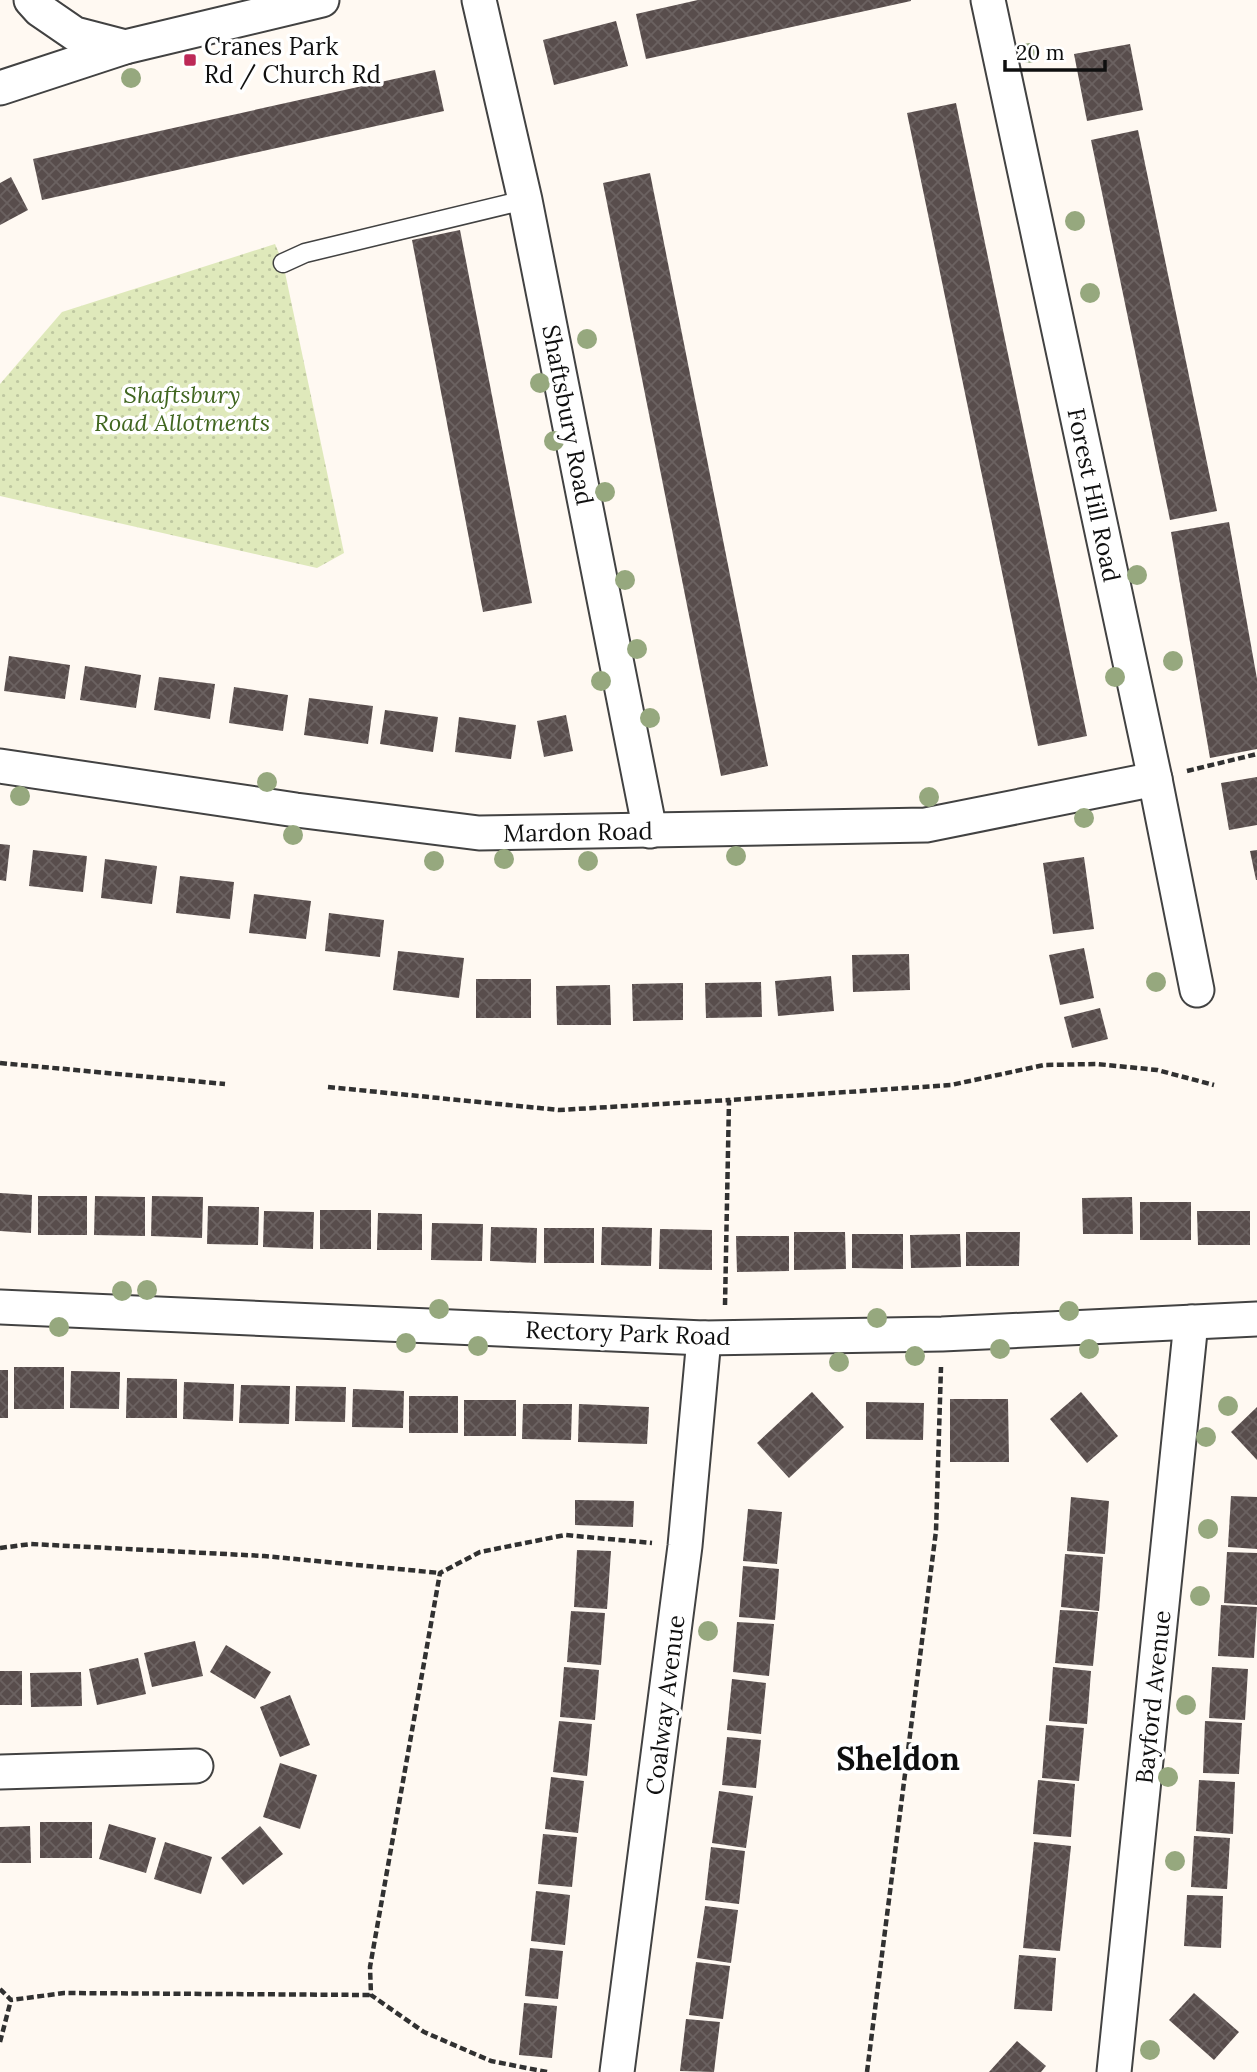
<svg xmlns="http://www.w3.org/2000/svg" width="1257" height="2072" font-family="Lora,serif">
<defs>
<pattern id="garden-dots" width="8" height="8" patternUnits="userSpaceOnUse" patternTransform="scale(1.75)"><rect width="8" height="8" fill="#dfe9bb"/><path d="M2 2h.1M6 6h.1" fill="none" stroke="#bec7a0" stroke-width="1.8" stroke-linecap="round"/></pattern>
<pattern id="building-cross-hatch" width="8" height="8" patternUnits="userSpaceOnUse" patternTransform="scale(1.75)"><rect width="8" height="8" fill="#584d4c"/><path d="M0 0l8 8M0 8l8-8" fill="none" stroke="#6b6261"/></pattern>
</defs>
<rect width="100%" height="100%" fill="#fff9f2"/>
<polygon fill="url(#garden-dots)" points="275,244 283,263 344,553 317,568 0,496 0,384 62,312"/>
<g fill="url(#building-cross-hatch)">
<polygon points="698,0 911,0 911,1 646,59 636,14"/>
<polygon points="616,21 628,66 554,85 543,40"/>
<polygon points="1130,44 1143,110 1087,121 1074,54"/>
<polygon points="435,70 444,111 42,200 33,159"/>
<polygon points="956,103 1087,736 1038,746 907,113"/>
<polygon points="1138,130 1217,511 1170,520 1091,140"/>
<polygon points="650,173 768,766 721,776 603,183"/>
<polygon points="11,177 28,210 0,225 0,183"/>
<polygon points="460,230 532,603 483,612 412,240"/>
<polygon points="1229,522 1257,679 1257,749 1210,758 1171,532"/>
<polygon points="9,656 70,665 65,699 4,691"/>
<polygon points="85,666 141,675 136,708 80,700"/>
<polygon points="159,677 215,684 210,719 154,710"/>
<polygon points="234,687 288,695 283,731 229,723"/>
<polygon points="309,698 373,706 368,744 304,735"/>
<polygon points="385,710 438,717 433,752 380,744"/>
<polygon points="566,715 573,751 544,757 537,721"/>
<polygon points="459,717 516,725 511,759 455,752"/>
<polygon points="1257,777 1257,825 1229,830 1221,783"/>
<polygon points="0,844 10,845 6,881 0,880"/>
<polygon points="33,850 87,856 83,892 29,886"/>
<polygon points="1257,850 1257,880 1256,880 1250,851"/>
<polygon points="1084,857 1094,929 1053,934 1043,863"/>
<polygon points="105,859 157,866 152,904 101,898"/>
<polygon points="180,876 234,882 230,919 176,913"/>
<polygon points="254,894 311,901 306,939 249,933"/>
<polygon points="329,913 384,920 380,957 325,951"/>
<polygon points="1084,948 1094,998 1060,1005 1049,955"/>
<polygon points="398,951 464,958 459,998 393,990"/>
<polygon points="909,954 910,990 853,992 852,955"/>
<polygon points="831,976 834,1011 778,1016 775,981"/>
<rect x="476" y="979" width="55" height="39"/>
<polygon points="761,982 762,1017 706,1018 705,983"/>
<polygon points="683,983 683,1020 633,1021 632,984"/>
<polygon points="610,985 611,1025 557,1025 556,986"/>
<polygon points="1100,1008 1108,1039 1072,1048 1064,1017"/>
<polygon points="0,1193 32,1195 31,1233 0,1231"/>
<rect x="38" y="1196" width="49" height="39"/>
<polygon points="95,1196 145,1197 145,1236 94,1235"/>
<polygon points="152,1196 203,1197 202,1238 151,1236"/>
<polygon points="1132,1197 1133,1234 1083,1234 1082,1198"/>
<rect x="1140" y="1202" width="51" height="38"/>
<polygon points="208,1206 259,1207 258,1245 207,1244"/>
<rect x="320" y="1210" width="51" height="39"/>
<polygon points="264,1211 314,1212 313,1249 263,1247"/>
<polygon points="1197,1211 1250,1211 1250,1245 1198,1245"/>
<polygon points="378,1213 422,1214 422,1250 377,1250"/>
<polygon points="432,1223 483,1224 482,1261 431,1260"/>
<polygon points="491,1227 537,1228 536,1263 490,1261"/>
<polygon points="602,1227 652,1228 651,1266 601,1265"/>
<rect x="544" y="1228" width="50" height="35"/>
<polygon points="660,1229 712,1230 712,1270 659,1269"/>
<polygon points="794,1232 845,1232 846,1269 794,1270"/>
<polygon points="966,1232 1020,1232 1019,1266 966,1266"/>
<polygon points="852,1234 903,1234 903,1269 852,1268"/>
<polygon points="960,1234 961,1267 911,1268 910,1235"/>
<polygon points="736,1236 789,1236 789,1271 737,1272"/>
<rect x="14" y="1367" width="50" height="42"/>
<rect x="0" y="1370" width="8" height="48"/>
<polygon points="71,1371 120,1372 119,1409 70,1408"/>
<polygon points="127,1378 177,1379 177,1418 126,1418"/>
<polygon points="184,1382 234,1384 233,1421 183,1419"/>
<polygon points="241,1385 290,1386 289,1424 239,1423"/>
<polygon points="296,1386 346,1387 345,1422 295,1421"/>
<polygon points="353,1389 404,1391 403,1428 352,1427"/>
<polygon points="812,1392 844,1427 789,1478 757,1443"/>
<polygon points="1081,1392 1118,1436 1087,1463 1050,1419"/>
<rect x="409" y="1396" width="49" height="37"/>
<polygon points="950,1399 1008,1399 1009,1462 950,1462"/>
<rect x="464" y="1400" width="52" height="36"/>
<polygon points="866,1402 924,1403 923,1440 866,1439"/>
<polygon points="523,1404 572,1404 571,1440 522,1439"/>
<polygon points="579,1404 649,1407 647,1444 578,1442"/>
<polygon points="1257,1407 1257,1460 1231,1432"/>
<polygon points="1231,1496 1257,1497 1257,1549 1228,1547"/>
<polygon points="1071,1497 1109,1501 1105,1554 1067,1551"/>
<polygon points="575,1500 634,1501 633,1527 575,1525"/>
<polygon points="748,1509 782,1512 777,1564 743,1561"/>
<polygon points="577,1550 611,1551 607,1609 574,1607"/>
<polygon points="1227,1552 1257,1553 1257,1605 1224,1603"/>
<polygon points="1065,1554 1103,1557 1099,1611 1061,1607"/>
<polygon points="743,1566 779,1569 775,1620 739,1617"/>
<polygon points="1221,1605 1257,1607 1254,1658 1218,1656"/>
<polygon points="1060,1610 1098,1612 1093,1666 1055,1663"/>
<polygon points="571,1611 605,1613 601,1665 567,1662"/>
<polygon points="737,1622 774,1624 769,1676 733,1672"/>
<polygon points="195,1641 203,1676 152,1687 144,1653"/>
<polygon points="226,1645 271,1672 255,1699 210,1672"/>
<polygon points="138,1658 146,1694 97,1705 89,1669"/>
<polygon points="564,1667 599,1670 595,1720 560,1717"/>
<polygon points="1053,1667 1091,1671 1087,1724 1049,1721"/>
<polygon points="1212,1667 1248,1669 1245,1720 1209,1718"/>
<rect x="0" y="1671" width="22" height="34"/>
<polygon points="81,1672 82,1706 31,1707 30,1673"/>
<polygon points="732,1679 766,1683 761,1734 727,1730"/>
<polygon points="290,1695 310,1745 280,1757 260,1707"/>
<polygon points="559,1721 592,1724 587,1776 553,1772"/>
<polygon points="1205,1721 1242,1723 1239,1774 1203,1773"/>
<polygon points="1046,1725 1084,1728 1079,1781 1042,1778"/>
<polygon points="727,1737 761,1740 756,1788 722,1785"/>
<polygon points="280,1763 317,1775 300,1829 263,1817"/>
<polygon points="551,1777 584,1781 578,1833 545,1829"/>
<polygon points="1038,1780 1075,1784 1071,1837 1033,1834"/>
<polygon points="1199,1780 1235,1782 1233,1834 1196,1831"/>
<polygon points="719,1791 753,1796 746,1848 712,1843"/>
<rect x="40" y="1822" width="52" height="36"/>
<polygon points="109,1824 156,1838 146,1873 99,1859"/>
<polygon points="30,1826 31,1863 0,1863 0,1827"/>
<polygon points="260,1826 283,1854 243,1885 221,1858"/>
<polygon points="543,1834 577,1837 572,1887 538,1884"/>
<polygon points="1194,1836 1230,1838 1227,1889 1191,1887"/>
<polygon points="165,1842 212,1857 201,1894 154,1879"/>
<polygon points="1034,1842 1071,1846 1060,1951 1023,1948"/>
<polygon points="711,1847 745,1851 739,1904 705,1900"/>
<polygon points="536,1891 570,1895 565,1945 531,1941"/>
<polygon points="1187,1895 1223,1896 1221,1948 1184,1946"/>
<polygon points="705,1906 738,1910 731,1963 697,1958"/>
<polygon points="530,1948 563,1951 558,1999 525,1996"/>
<polygon points="1019,1955 1056,1958 1052,2011 1014,2009"/>
<polygon points="696,1962 730,1966 723,2019 689,2015"/>
<polygon points="1194,1993 1239,2032 1214,2060 1169,2020"/>
<polygon points="524,2003 557,2006 552,2058 519,2055"/>
<polygon points="686,2019 720,2022 714,2072 680,2071"/>
<polygon points="1017,2041 1046,2066 1041,2072 989,2072"/>
</g>
<g fill="none" stroke-linecap="round" stroke-linejoin="round">
<defs>
<polyline id="service" points="283,263 305,253 525,200"/>
<g id="minor">
<polyline points="31,0 40,10 75,34 125,47"/>
<polyline points="479,0 525,200 650,831"/>
<polyline points="988,0 1155,779 1197,990"/>
<polyline points="0,88 125,47 322,0"/>
<polyline points="0,766 296,810 479,833 926,825 1155,779"/>
<polyline points="0,1307 704,1338 942,1334 1257,1319"/>
<polyline points="0,1772 196,1766"/>
<polyline points="617,2072 685,1546 704,1338"/>
<polyline points="1114,2072 1191,1322"/>
</g>
</defs>
<use href="#service" stroke="#424242" stroke-width="21"/>
<use href="#minor" stroke="#424242" stroke-width="37"/>
<g stroke="#313131" stroke-width="4.5" stroke-dasharray="7 3.5" stroke-linecap="butt">
<polyline points="1187,771 1257,754"/>
<polyline points="0,1063 225,1084"/>
<polyline points="328,1087 559,1110 729,1100"/>
<polyline points="725,1305 729,1100 951,1085 1044,1065 1097,1064 1157,1070 1214,1085"/>
<polyline points="0,1548 31,1544 264,1556 440,1573"/>
<polyline points="0,1989 11,2000 64,1993 371,1995"/>
<polyline points="0,2042 11,2000"/>
<polyline points="547,2072 491,2061 424,2032 371,1995 370,1967 440,1573 480,1552 565,1535 652,1543"/>
<polyline points="867,2072 936,1531 941,1367"/>
</g>
<use href="#service" stroke="#fff" stroke-width="18"/>
<use href="#minor" stroke="#fff" stroke-width="33"/>
</g>
<g fill="#96a87e">
<circle cx="1029" cy="53" r="10"/>
<circle cx="131" cy="78" r="10"/>
<circle cx="1075" cy="221" r="10"/>
<circle cx="1090" cy="293" r="10"/>
<circle cx="587" cy="339" r="10"/>
<circle cx="540" cy="383" r="10"/>
<circle cx="554" cy="441" r="10"/>
<circle cx="605" cy="492" r="10"/>
<circle cx="1137" cy="575" r="10"/>
<circle cx="625" cy="580" r="10"/>
<circle cx="637" cy="649" r="10"/>
<circle cx="1173" cy="661" r="10"/>
<circle cx="1115" cy="677" r="10"/>
<circle cx="601" cy="681" r="10"/>
<circle cx="650" cy="718" r="10"/>
<circle cx="267" cy="782" r="10"/>
<circle cx="20" cy="796" r="10"/>
<circle cx="929" cy="797" r="10"/>
<circle cx="1084" cy="818" r="10"/>
<circle cx="293" cy="835" r="10"/>
<circle cx="736" cy="856" r="10"/>
<circle cx="504" cy="859" r="10"/>
<circle cx="434" cy="861" r="10"/>
<circle cx="588" cy="861" r="10"/>
<circle cx="1156" cy="982" r="10"/>
<circle cx="147" cy="1290" r="10"/>
<circle cx="122" cy="1291" r="10"/>
<circle cx="439" cy="1309" r="10"/>
<circle cx="1069" cy="1311" r="10"/>
<circle cx="877" cy="1318" r="10"/>
<circle cx="59" cy="1327" r="10"/>
<circle cx="406" cy="1343" r="10"/>
<circle cx="478" cy="1346" r="10"/>
<circle cx="1000" cy="1349" r="10"/>
<circle cx="1089" cy="1349" r="10"/>
<circle cx="915" cy="1356" r="10"/>
<circle cx="839" cy="1362" r="10"/>
<circle cx="1228" cy="1406" r="10"/>
<circle cx="1206" cy="1437" r="10"/>
<circle cx="1208" cy="1529" r="10"/>
<circle cx="1200" cy="1596" r="10"/>
<circle cx="708" cy="1631" r="10"/>
<circle cx="1186" cy="1705" r="10"/>
<circle cx="1168" cy="1777" r="10"/>
<circle cx="1175" cy="1861" r="10"/>
<circle cx="1150" cy="2050" r="10"/>
</g>
<rect fill="#bd2956" stroke="#fff" stroke-width="2.5" x="183" y="53" width="14" height="14" rx="3.5"/>
<g text-anchor="middle" dominant-baseline="central" stroke-width="7" stroke-linejoin="round" paint-order="stroke">
<g font-size="24" fill="#0f0f0f" stroke="#fff" text-anchor="start">
<text x="204" y="46">Cranes Park<tspan x="204" dy="28">Rd / Church Rd</tspan></text>
</g>
<g font-size="24" font-style="italic" fill="#406620" stroke="#fff">
<text x="182" y="394">Shaftsbury<tspan x="182" dy="28">Road Allotments</tspan></text>
</g>
<g font-size="24" fill="#0f0f0f" stroke="#fff">
<text transform="translate(568 415) rotate(79)">Shaftsbury Road</text>
<text transform="translate(1094 495) rotate(78)">Forest Hill Road</text>
<text transform="translate(578 832) rotate(-1)">Mardon Road</text>
<text transform="translate(628 1333) rotate(2)">Rectory Park Road</text>
<text transform="translate(1153 1697) rotate(-84)">Bayford Avenue</text>
<text transform="translate(665 1705) rotate(-83)">Coalway Avenue</text>
</g>
<g font-size="32" font-weight="bold" fill="#0f0f0f" stroke="#fff">
<text x="898" y="1758">Sheldon</text>
</g>
</g>
<path d="M1005 60v10h100v-10" fill="none" stroke="#0f0f0f" stroke-width="3.5"/>
<text x="1016" y="60" font-size="21" fill="#0f0f0f" stroke="#ffffff" stroke-width="5" paint-order="stroke">20 m</text>
</svg>
